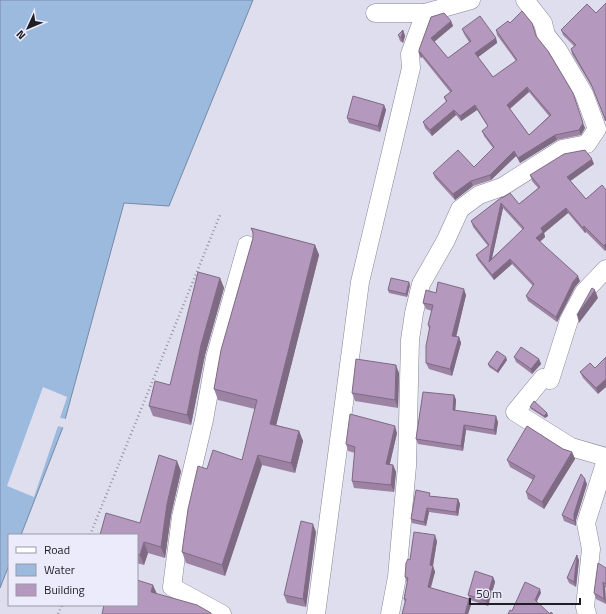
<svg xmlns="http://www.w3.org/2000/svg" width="606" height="614" font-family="'Titillium Web',sans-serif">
<rect width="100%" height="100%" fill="#dfdeee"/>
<polygon fill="#9cb9de" stroke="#768aa6" points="0,0 253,0 169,206 124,203 63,427 21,535 9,535 9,565 0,588"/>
<polygon fill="#dfdeee" points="43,387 67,397 60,418 67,419 65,428 58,426 34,497 7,486"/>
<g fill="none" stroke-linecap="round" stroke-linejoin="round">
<defs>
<g id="minor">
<polyline points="375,13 425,13 471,0"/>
<polyline points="606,269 584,292 569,320 550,380 543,378 515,412 571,447 606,457"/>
<polyline points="222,614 172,587 181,517 204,420 215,358 247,245"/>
<polyline points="316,614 360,282 411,68 410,54 425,13"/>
<polyline points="390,614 397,577 407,466 410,340 414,313 421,284 446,240 460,209 479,195 502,187 562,149 587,144 597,129 584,94 558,50 546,35 543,23 525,0"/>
<polyline points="587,614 585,607 591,549 586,523 606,460"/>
</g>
</defs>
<use href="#minor" stroke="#878595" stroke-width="19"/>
<g stroke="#93929e" stroke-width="2.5" stroke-dasharray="1 3" stroke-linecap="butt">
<polyline points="90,535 220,215"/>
<polyline points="58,614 62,605"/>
</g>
<use href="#minor" stroke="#fff" stroke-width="18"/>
</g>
<g fill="#9c83a3" fill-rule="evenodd">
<polygon points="606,3 606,121 605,121 593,89 572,54 571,49 574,46 563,35 561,30 596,13"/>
<path d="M451 21 453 26 434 41 448 58 469 42 464 34 462 29 496 38 497 43 478 57 493 77 516 61 497 35 496 30 510 23 536 37 585 128 581 135 557 140 520 163 516 156 491 180 473 186 455 200 435 178 433 173 474 167 493 148 484 136 482 131 488 127 477 110 461 121 456 115 432 136 425 128 423 122 446 102 444 97 450 92 422 57 421 58 419 53ZM529 92 549 116 529 135 510 109Z"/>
<polygon points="403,30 405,36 403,43 400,41 398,35"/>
<polygon points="384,105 386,110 380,132 349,123 347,118"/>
<path d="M594 164 570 181 586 199 602 185 605 251 586 232 585 233 568 213 544 233 545 237 540 242 580 281 575 287 557 322 528 301 526 296 533 286 512 264 494 280 478 260 476 255 488 246 473 227 471 221 503 198 519 204 538 188 532 181 530 175ZM503 208 523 230 492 258 493 254Z"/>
<polygon points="251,228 315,245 319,255 276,425 299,431 303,441 295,473 262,465 225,576 186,563 182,552 207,469 242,460 255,409 218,400 214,389 253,238 253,234"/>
<polygon points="220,278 224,288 205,355 191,425 153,416 149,406 170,385"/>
<polygon points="410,285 407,297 389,293 388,290"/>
<polygon points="436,293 466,295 456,336 459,337 461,343 452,376 429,369 426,363 429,329 428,325 432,311 426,309 423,303"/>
<polygon points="514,357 539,359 541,364 532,374 516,362"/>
<polygon points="507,360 498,373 489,367 488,364"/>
<polygon points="595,368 598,394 583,378 580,372"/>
<polygon points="399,373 398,408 355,401 352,393"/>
<polygon points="454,395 456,400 455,410 498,422 496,435 466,430 463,451 418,444 416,439"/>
<polygon points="530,407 547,413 548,416 545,418 531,409"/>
<polygon points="397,433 390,464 393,465 396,472 394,492 354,488 352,481 355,453 348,451 346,444"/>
<polygon points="563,449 572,452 575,459 544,509 528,499 526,492 533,480 510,467 507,460"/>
<polygon points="181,471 171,515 165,558 148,553 144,565 137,563 137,535 140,523"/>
<polygon points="587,484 576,520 576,526 564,521 562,515"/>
<polygon points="431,496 458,499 460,504 458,516 429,512 426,526 412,523 411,519"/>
<polygon points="316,532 306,607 287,603 284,595"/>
<polygon points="437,541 433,566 435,572 431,588 469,599 471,605 468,614 402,614 405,603 404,599 407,583 405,577 410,560"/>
<polygon points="579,560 576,587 569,583 567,578"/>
<polygon points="606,568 606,588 605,587 606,604 596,599 594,593"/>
<polygon points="493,577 495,582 488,606 470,600 468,595"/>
</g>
<g fill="#7f6a84">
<polygon points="451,21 453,26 433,43 431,38"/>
<polygon points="403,30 405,36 403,43 401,38"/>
<polygon points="496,38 497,43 477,58 475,53"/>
<polygon points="420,52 422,57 421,58 419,53"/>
<polygon points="527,87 529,92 508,110 507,105"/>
<polygon points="384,105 386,110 380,132 378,126"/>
<polygon points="475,105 477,110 461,121 460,116"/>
<polygon points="454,110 456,115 432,136 430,130"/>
<polygon points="604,116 606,120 605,121"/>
<polygon points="583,123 585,128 581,135 579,130"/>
<polygon points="555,135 557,140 520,163 518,158"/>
<polygon points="514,151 516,156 491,180 490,175"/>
<polygon points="592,159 594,164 569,182 567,177"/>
<polygon points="471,181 473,186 455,200 453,194"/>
<polygon points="501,203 503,208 490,267 489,262"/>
<polygon points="566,208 568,213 544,233 545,237 538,243 536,238 541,228"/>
<polygon points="584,226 586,232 585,233 583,228"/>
<polygon points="606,243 606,250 605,251 604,246"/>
<polygon points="315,245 319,255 274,434 270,424"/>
<polygon points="510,259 512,264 494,280 492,275"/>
<polygon points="578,276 580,281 575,287 557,322 556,317 573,282"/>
<polygon points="220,278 224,288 205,355 191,425 187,415 201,345"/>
<polygon points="409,282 410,285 407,297 406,294"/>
<polygon points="464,289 466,295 455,342 452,336"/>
<polygon points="595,290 598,298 579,323 577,315"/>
<polygon points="459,337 461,343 452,376 450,369"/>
<polygon points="506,357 507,360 498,373 497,371"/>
<polygon points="539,359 541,364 532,374 531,369"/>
<polygon points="396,365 399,373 398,408 395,400"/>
<polygon points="606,379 606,387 598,394 596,388"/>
<polygon points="454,395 456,400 455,415 453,410"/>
<polygon points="547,413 548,416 545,418 544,416"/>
<polygon points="496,416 498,422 496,435 494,430"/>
<polygon points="464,425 466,430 463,451 461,446"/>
<polygon points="395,426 397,433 388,471 386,464"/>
<polygon points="299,431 303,441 295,473 291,463"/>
<polygon points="572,452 575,459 544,509 542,502"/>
<polygon points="258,455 262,465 225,576 222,565"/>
<polygon points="177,461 181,471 171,515 165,558 161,547 167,504"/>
<polygon points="393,465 396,472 394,492 391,485"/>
<polygon points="585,479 587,484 576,520 576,526 574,521 574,514"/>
<polygon points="458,499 460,504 458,516 456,512"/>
<polygon points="427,508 429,512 426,526 424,522"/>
<polygon points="313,524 316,532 306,607 303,599"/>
<polygon points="435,535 437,541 432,571 430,565"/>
<polygon points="144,542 148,553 144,565 140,555"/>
<polygon points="577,555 579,560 576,587 574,582"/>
<polygon points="433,566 435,572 429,592 428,587"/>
<polygon points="493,577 495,582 488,606 486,601"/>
<polygon points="603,582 605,587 606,604 604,599"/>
<polygon points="153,585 157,594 151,592"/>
<polygon points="540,589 541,593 536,603 535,600"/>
<polygon points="469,599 471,605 468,614 465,614"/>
</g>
<g fill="#b598bd" stroke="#7f6a84" fill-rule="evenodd">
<polygon points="606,3 606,118 604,116 591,84 571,49 576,45 561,30 587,4 596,13"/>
<path d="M522 11 532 23 536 36 548 51 573 93 583 123 579 130 555 135 518 158 514 151 490 175 471 181 453 194 433 173 458 150 474 167 494 147 482 131 488 126 475 105 460 116 454 110 430 130 423 122 447 101 444 97 452 91 420 52 419 53V50L431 17 444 13 451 21 431 38 448 58 471 41 462 29 480 16 496 38 475 53 493 77 517 60 496 30 508 21 510 23ZM527 87 551 115 529 135 507 105Z"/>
<polygon points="403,30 401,38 398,35"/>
<polygon points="353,96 384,105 378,126 347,118"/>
<path d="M585 150 592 159 567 177 586 199 602 185 606 190V243L604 246 584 226 583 228 566 208 541 228 543 232 536 238 578 276 573 282 556 317 526 296 534 284 510 259 492 275 476 255 489 245 471 221 502 197V198L510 193 519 204 540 187 530 175 564 154ZM501 203 524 228 489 262 491 249Z"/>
<polygon points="251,228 315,245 270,424 299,431 291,463 258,455 222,565 182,552 188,509 198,466 207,469 213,450 242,460 257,400 214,389 221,350 253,238 253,232"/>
<polygon points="198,272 220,278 201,345 187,415 149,406 155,381 170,385"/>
<polygon points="391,278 409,282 406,294 388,290"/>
<polygon points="438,282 464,289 452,336 459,337 450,369 426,363 426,346 430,326 428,325 433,305 423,303 426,290 436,293"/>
<polygon points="592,288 595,290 577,315"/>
<polygon points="521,347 539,359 531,369 514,357"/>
<polygon points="497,351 506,357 497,371 488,364"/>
<polygon points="606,357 606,379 596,388 580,372 590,363 595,368"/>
<polygon points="356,359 396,365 395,400 352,393"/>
<polygon points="423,392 454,395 453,410 496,416 494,430 464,425 461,446 416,439"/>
<polygon points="534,401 547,413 544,416 530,407"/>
<polygon points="350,414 395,426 386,464 393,465 391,485 352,481 355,447 346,444"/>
<polygon points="527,426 563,449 572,452 542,502 526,492 535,476 507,460"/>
<polygon points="159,455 177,461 167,504 161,547 144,542 140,555 137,554 137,535 100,535 106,513 140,523"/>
<polygon points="581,474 585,479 574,514 574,521 562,515"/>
<polygon points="416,490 430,493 429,496 458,499 456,512 427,508 424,522 411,519"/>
<polygon points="301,521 313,524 303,599 284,595"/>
<polygon points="414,532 435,535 430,565 433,566 428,587 469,599 465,614 402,614 406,599 404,599 408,578 405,577 406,563 408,559 410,560"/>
<polygon points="577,555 574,582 567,578"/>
<polygon points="598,563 606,568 606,584 603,582 604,599 594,593"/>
<polygon points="475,571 493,577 486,601 468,595"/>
<polygon points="137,580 153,585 151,592 197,605 211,613 211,614 102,614 104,605 137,605"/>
<polygon points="525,582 540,589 535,600 550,614 551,612 553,614 508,614 510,610 512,611"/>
</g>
<rect x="8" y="534" width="130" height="72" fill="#ecebfc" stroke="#9a99a5"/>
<rect x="16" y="547" width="20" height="6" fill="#ffffff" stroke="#9a99a5"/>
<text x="44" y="554" font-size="12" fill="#1e1d23">Road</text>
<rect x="16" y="564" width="20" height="12" fill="#9cb9de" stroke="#9a99a5"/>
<text x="44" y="574" font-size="12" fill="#1e1d23">Water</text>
<rect x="16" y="584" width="20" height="12" fill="#b598bd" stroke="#9a99a5"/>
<text x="44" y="594" font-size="12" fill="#1e1d23">Building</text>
<g transform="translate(28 28) rotate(226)" stroke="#ecebfc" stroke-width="3" paint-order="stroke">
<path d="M0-3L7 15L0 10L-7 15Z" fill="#1e1d23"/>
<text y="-6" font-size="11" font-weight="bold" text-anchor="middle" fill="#1e1d23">N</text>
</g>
<path d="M470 598v6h110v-6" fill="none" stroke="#1e1d23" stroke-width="2"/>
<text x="476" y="598" font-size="12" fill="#1e1d23" stroke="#ecebfc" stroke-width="3" paint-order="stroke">50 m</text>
</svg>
